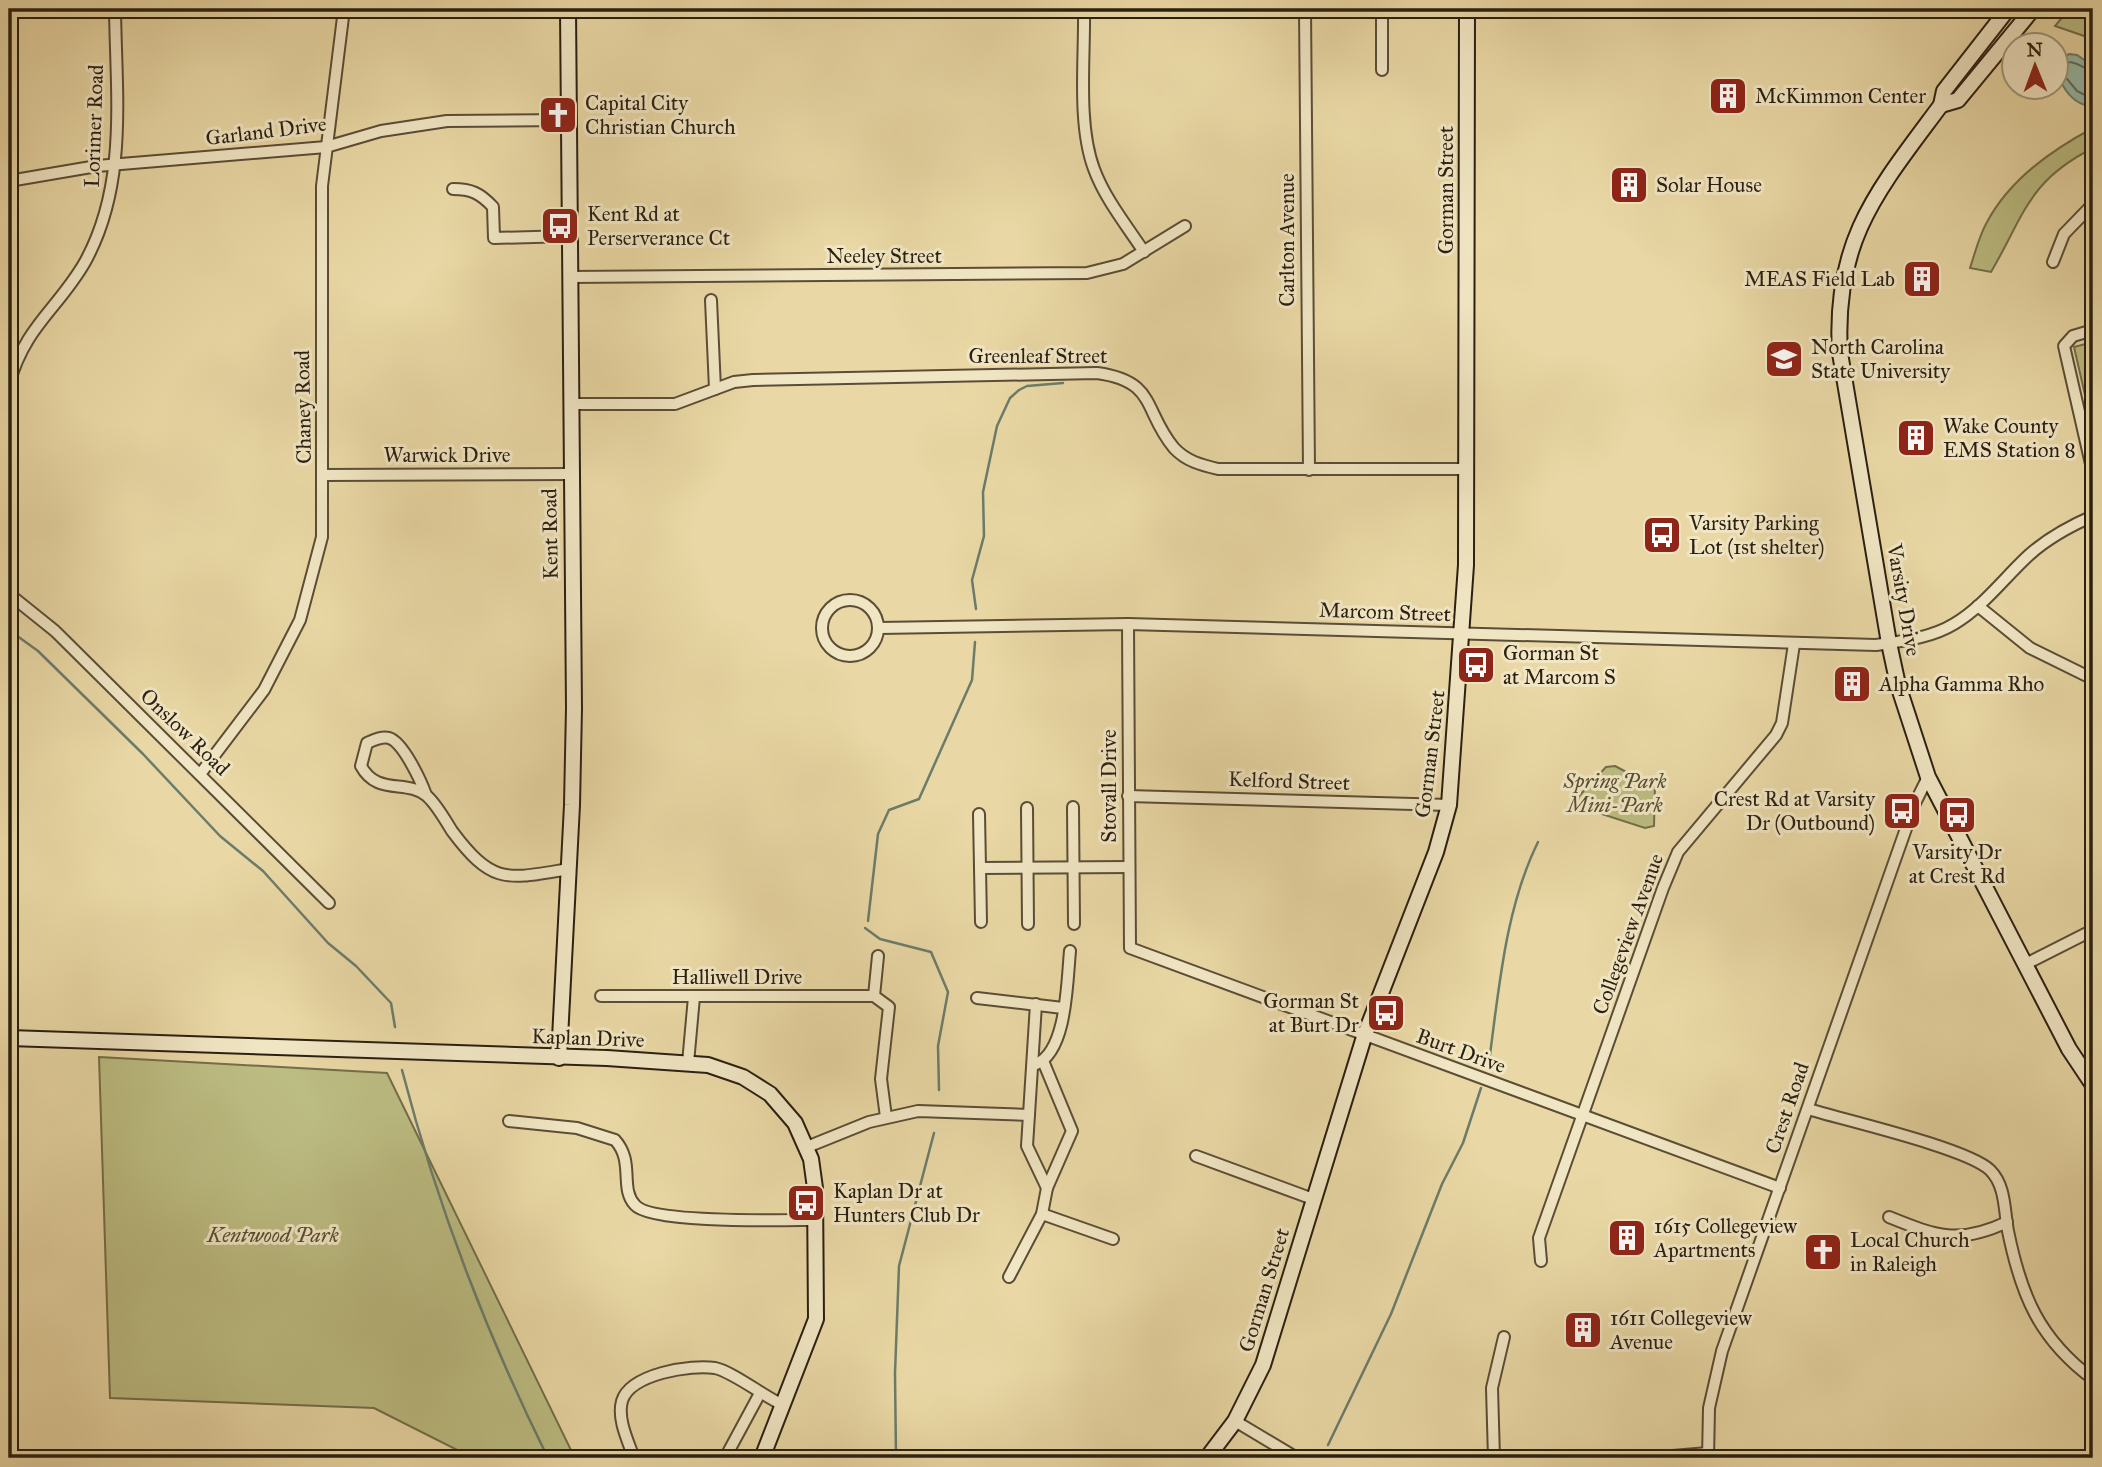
<svg xmlns="http://www.w3.org/2000/svg" width="2102" height="1467" font-family="'IM FELL Great Primer',serif">
<rect width="100%" height="100%" fill="#e9d8a5"/>
<filter id="stains"><feTurbulence type="fractalNoise" baseFrequency=".00286" numOctaves="4"/><feColorMatrix values="0 0 0 0 .2 0 0 0 0 .09 0 0 0 0 .02 0 0 0 .5 -.17"/></filter>
<radialGradient id="worn" r=".72"><stop offset=".6" stop-color="#630" stop-opacity="0"/><stop offset="1" stop-color="#630" stop-opacity=".3"/></radialGradient>
<g fill="#bcbd82" stroke="#736e4a" stroke-width="2">
<polygon points="2069,9 2093,9 2093,39 2055,26"/>
<path d="M2093 128V148C2028 181 2025 214 1991 272L1970 268C1975 253 1979 236 1987 222 2010 179 2052 150 2093 128Z"/>
<polygon points="2093,342 2093,430 2074,347"/>
<polygon points="1615,766 1655,787 1654,826 1645,828 1580,807 1578,797 1606,767"/>
<polygon points="99,1057 387,1073 571,1450 473,1458 374,1408 110,1398"/>
</g>
<path fill="#97baa7" stroke="#6b7c6b" stroke-width="2" d="M2069 54 2077 55 2093 66V106C2071 106 2055 80 2057 60Z"/>
<g fill="none" stroke-linecap="round" stroke-linejoin="round">
<path stroke="#606c5c" stroke-width="2" d="M2093 70C2079 68 2072 55 2058 68L2077 91 2093 99"/>
<g stroke="#6b7c6b" stroke-width="2.5">
<polyline points="976,609 972,580 984,536 983,492 997,426 1010,398 1019,390 1027,386 1063,383"/>
<polyline points="9,630 38,651 143,754 220,836 263,871 328,943 356,966 391,1003 395,1027"/>
<polyline points="868,921 878,834 889,810 919,799 972,680 975,642"/>
<polyline points="865,928 880,939 931,952 948,992 938,1046 939,1090"/>
<path d="M1489 1062C1499 989 1505 909 1538 842"/>
<path d="M402 1070C437 1205 486 1333 548 1458"/>
<polyline points="1328,1445 1391,1314 1442,1184 1463,1143 1481,1088"/>
<polyline points="896,1458 895,1373 899,1266 934,1133"/>
</g>
<defs>
<g id="street">
<path d="M1084 9C1085 57 1077 124 1094 169 1105 199 1127 226 1144 252"/>
<polyline points="1305,9 1309,470"/>
<polyline points="1382,9 1382,70"/>
<polyline points="9,181 97,166 326,147 381,131 447,121 568,120"/>
<path d="M453 189C471 189 480 193 493 207L494 238 570 236"/>
<polyline points="2053,262 2064,234 2093,204"/>
<polyline points="570,277 1087,273 1123,264 1185,226"/>
<polyline points="711,300 715,389"/>
<polyline points="2093,330 2073,336 2064,346 2093,473"/>
<path d="M9 384C25 326 58 309 85 262 128 184 116 95 115 9"/>
<path d="M571 404H675L734 382 753 380 1097 373C1157 381 1143 411 1174 448 1186 461 1201 465 1218 469H1467"/>
<polyline points="323,475 571,474"/>
<polyline points="9,594 55,631 329,903"/>
<circle cx="850" cy="628" r="28"/>
<polyline points="1978,606 2030,648 2093,679"/>
<polyline points="1128,624 1130,948 1780,1188"/>
<path d="M879 628 1128 624 1876 645C1902 641 1931 638 1954 624 1983 607 2004 578 2029 555 2048 538 2070 526 2093 516"/>
<polyline points="201,773 264,690 300,620 322,537 322,186 344,9"/>
<path d="M426 795C421 781 403 742 389 738 382 736 374 740 367 743L361 766C377 796 407 779 427 796 437 805 445 820 452 831 493 886 507 879 569 869"/>
<polyline points="1128,796 1449,805"/>
<polyline points="1073,807 1074,924"/>
<polyline points="1027,808 1028,924"/>
<polyline points="979,814 981,922"/>
<polyline points="980,868 1129,867"/>
<polyline points="878,956 874,996 889,1007 881,1079 886,1117"/>
<polyline points="2024,965 2093,930"/>
<polyline points="601,996 874,996"/>
<polyline points="977,998 1063,1008"/>
<polyline points="1036,1004 1027,1146 1047,1188"/>
<polyline points="688,1063 694,997"/>
<path d="M1036 1064C1067 1052 1067 981 1070 951"/>
<path d="M1808 1109C1844 1120 1967 1148 1990 1170 2006 1186 2004 1210 2008 1231 2021 1295 2039 1339 2093 1379"/>
<path d="M509 1121 577 1128 615 1140C635 1162 619 1188 635 1205 651 1224 786 1220 816 1220"/>
<polyline points="807,1147 869,1122 918,1111 1029,1115"/>
<polyline points="1196,1156 1313,1199"/>
<polyline points="1042,1214 1113,1239"/>
<path d="M1889 1217C1936 1236 1959 1245 2007 1222"/>
<polyline points="1541,1261 1539,1238 1663,888 1678,852 1776,735 1782,723 1794,644"/>
<polyline points="1009,1277 1042,1214 1047,1188 1072,1131 1043,1061"/>
<polyline points="1235,1421 1297,1458"/>
<path d="M634 1458C628 1441 617 1419 622 1401 630 1374 691 1364 715 1368 733 1372 762 1395 781 1404"/>
<polyline points="725,1458 759,1395"/>
<polyline points="1494,1458 1492,1388 1504,1337"/>
<polyline points="1649,1458 1708,1453"/>
<polyline points="1708,1458 1709,1408 1722,1351 1915,803 1928,777"/>
</g>
<g id="secondary">
<path d="M2008 9 1944 91 1941 105C1878 190 1833 240 1840 353L1889 643 1898 685 1928 777 2069 1049 2093 1085"/>
<polyline points="1941,105 1958,100 2033,9"/>
<polyline points="9,1038 607,1058 708,1065 743,1077 770,1094 795,1123 811,1159 815,1188 816,1319 762,1458"/>
<polyline points="559,1058 572,805 574,708 568,9"/>
<polyline points="1207,1458 1235,1421 1263,1365 1364,1037 1436,852 1449,805 1466,565 1467,9"/>
</g>
</defs>
<use href="#street" stroke="#5a4d36" stroke-width="14"/>
<use href="#secondary" stroke="#2a1f11" stroke-width="18"/>
<use href="#street" stroke="#f1e6c4" stroke-width="10"/>
<use href="#secondary" stroke="#f1e6c4" stroke-width="14"/>
</g>
<defs>
<symbol id="building-square" viewBox="-11 -11 22 22"><rect x="-9" y="-9" width="18" height="18" rx="4" fill="#8f2418" stroke="#f1e6c4"/><path d="M-4-6H4V6H1V3H-1V6H-4ZM-2.5-4.3h1.7v1.8h-1.7ZM.8-4.3h1.7v1.8H.8ZM-2.5-1h1.7V.8h-1.7ZM.8-1h1.7V.8H.8Z" fill="#fff"/></symbol>
<symbol id="church-square" viewBox="-11 -11 22 22"><rect x="-9" y="-9" width="18" height="18" rx="4" fill="#8f2418" stroke="#f1e6c4"/><path d="M-1.2-6h2.4v3.5h3.3v2.4h-3.3V6h-2.4V-.1h-3.3v-2.4h3.3Z" fill="#fff"/></symbol>
<symbol id="bus-square" viewBox="-11 -11 22 22"><rect x="-9" y="-9" width="18" height="18" rx="4" fill="#8f2418" stroke="#f1e6c4"/><path d="M-5-6H5V4H4V6H2V4H-2V6H-4V4H-5ZM-3.5-4V0h7V-4ZM-3.5 1.2v1.5H-2V1.2ZM2 1.2v1.5H3.5V1.2Z" fill="#fff"/></symbol>
<symbol id="university-square" viewBox="-11 -11 22 22"><rect x="-9" y="-9" width="18" height="18" rx="4" fill="#8f2418" stroke="#f1e6c4"/><path d="M0-5L7-2L0 1L-7-2ZM-4 1L0 2.5L4 1V4Q0 6-4 4Z" fill="#fff"/></symbol>
</defs>
<g fill-rule="evenodd">
<use href="#building-square" x="1706" y="74" width="44" height="44"/>
<use href="#church-square" x="536" y="93" width="44" height="44"/>
<use href="#building-square" x="1607" y="163" width="44" height="44"/>
<use href="#bus-square" x="538" y="204" width="44" height="44"/>
<use href="#building-square" x="1900" y="257" width="44" height="44"/>
<use href="#university-square" x="1762" y="337" width="44" height="44"/>
<use href="#building-square" x="1894" y="416" width="44" height="44"/>
<use href="#bus-square" x="1640" y="513" width="44" height="44"/>
<use href="#bus-square" x="1454" y="643" width="44" height="44"/>
<use href="#building-square" x="1830" y="662" width="44" height="44"/>
<use href="#bus-square" x="1880" y="789" width="44" height="44"/>
<use href="#bus-square" x="1935" y="793" width="44" height="44"/>
<use href="#bus-square" x="1364" y="991" width="44" height="44"/>
<use href="#bus-square" x="784" y="1181" width="44" height="44"/>
<use href="#building-square" x="1605" y="1216" width="44" height="44"/>
<use href="#church-square" x="1801" y="1230" width="44" height="44"/>
<use href="#building-square" x="1561" y="1308" width="44" height="44"/>
</g>
<g text-anchor="middle" dominant-baseline="central" stroke-width="6" stroke-linejoin="round" paint-order="stroke">
<g font-size="21" fill="#2a1f11" stroke="#f1e6c4" text-anchor="start">
<text x="1755" y="96">McKimmon Center</text>
<text x="585" y="103">Capital City<tspan x="585" dy="24">Christian Church</tspan></text>
<text x="1656" y="185">Solar House</text>
<text x="587" y="214">Kent Rd at<tspan x="587" dy="24">Perserverance Ct</tspan></text>
<text x="1895" y="279" text-anchor="end">MEAS Field Lab</text>
<text x="1811" y="347">North Carolina<tspan x="1811" dy="24">State University</tspan></text>
<text x="1943" y="426">Wake County<tspan x="1943" dy="24">EMS Station 8</tspan></text>
<text x="1689" y="523">Varsity Parking<tspan x="1689" dy="24">Lot (1st shelter)</tspan></text>
<text x="1503" y="653">Gorman St<tspan x="1503" dy="24">at Marcom S</tspan></text>
<text x="1879" y="684">Alpha Gamma Rho</text>
<text x="1875" y="799" text-anchor="end">Crest Rd at Varsity<tspan x="1875" dy="24">Dr (Outbound)</tspan></text>
<text x="1957" y="852" text-anchor="middle">Varsity Dr<tspan x="1957" dy="24">at Crest Rd</tspan></text>
<text x="1359" y="1001" text-anchor="end">Gorman St<tspan x="1359" dy="24">at Burt Dr</tspan></text>
<text x="833" y="1191">Kaplan Dr at<tspan x="833" dy="24">Hunters Club Dr</tspan></text>
<text x="1654" y="1226">1615 Collegeview<tspan x="1654" dy="24">Apartments</tspan></text>
<text x="1850" y="1240">Local Church<tspan x="1850" dy="24">in Raleigh</tspan></text>
<text x="1610" y="1318">1611 Collegeview<tspan x="1610" dy="24">Avenue</tspan></text>
</g>
<g font-size="21" fill="#2a1f11" stroke="#f1e6c4">
<text transform="translate(94 126) rotate(-88)">Lorimer Road</text>
<text transform="translate(266 131) rotate(-7)">Garland Drive</text>
<text transform="translate(1446 190) rotate(-90)">Gorman Street</text>
<text transform="translate(1287 240) rotate(-90)">Carlton Avenue</text>
<text x="884" y="256">Neeley Street</text>
<text x="1038" y="356">Greenleaf Street</text>
<text transform="translate(303 407) rotate(-91)">Chaney Road</text>
<text x="447" y="455">Warwick Drive</text>
<text transform="translate(550 534) rotate(-91)">Kent Road</text>
<text transform="translate(1904 600) rotate(80)">Varsity Drive</text>
<text transform="translate(1385 612) rotate(2)">Marcom Street</text>
<text transform="translate(185 732) rotate(44)">Onslow Road</text>
<text transform="translate(1430 754) rotate(-83)">Gorman Street</text>
<text transform="translate(1289 781) rotate(2)">Kelford Street</text>
<text transform="translate(1109 786) rotate(-90)">Stovall Drive</text>
<text transform="translate(1628 934) rotate(-70)">Collegeview Avenue</text>
<text x="737" y="977">Halliwell Drive</text>
<text transform="translate(588 1038) rotate(2)">Kaplan Drive</text>
<text transform="translate(1461 1051) rotate(20)">Burt Drive</text>
<text transform="translate(1787 1108) rotate(-71)">Crest Road</text>
<text transform="translate(1264 1290) rotate(-73)">Gorman Street</text>
</g>
<g font-size="21" font-style="italic" fill="#564e33" stroke="#f1e6c4">
<text x="1615" y="781">Spring Park<tspan x="1615" dy="24">Mini-Park</tspan></text>
<text x="273" y="1235">Kentwood Park</text>
</g>
</g>
<rect width="2102" height="1467" fill="none" stroke="#e9d8a5" stroke-width="35"/>
<rect x="10" y="10" width="2081" height="1446" fill="none" stroke="#2a1f11" stroke-width="3.5"/>
<rect x="18" y="18" width="2067" height="1432" fill="none" stroke="#2a1f11" stroke-width="2"/>
<g transform="translate(2035 66) rotate(359)"><circle r="33" fill="#f1e6c4" stroke="#a1967c" stroke-width="2"/>
<path d="M0-5L12 26L0 18L-12 26Z" fill="#8f2418"/>
<text y="-10" font-size="19" font-weight="bold" text-anchor="middle" fill="#2a1f11">N</text>
</g>
<rect width="100%" height="100%" filter="url(#stains)"/>
<rect width="100%" height="100%" fill="url(#worn)"/>
</svg>
